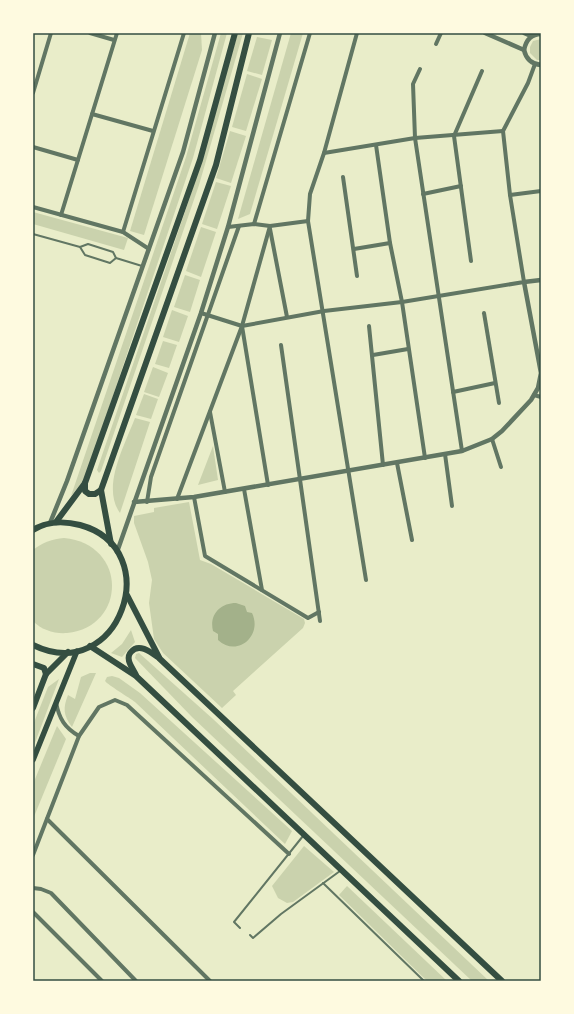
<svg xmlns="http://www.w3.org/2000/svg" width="574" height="1014" font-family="Mulish,sans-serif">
<rect width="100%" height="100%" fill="#e9edc9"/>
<g fill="#cad2ad">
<polygon points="190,33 201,33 202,50 144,235 130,231"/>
<polygon points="221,33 227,33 193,158 90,464 84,480 71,496 186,157"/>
<polygon points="238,33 243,33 199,185 101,471 99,473 97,470 190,197"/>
<polygon points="291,33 303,33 250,214 238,219"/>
<polygon points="257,37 272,40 262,75 247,71"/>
<polygon points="541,39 541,60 537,60 530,53 530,47 533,41"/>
<polygon points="247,74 262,79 246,131 232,127"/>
<polygon points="230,131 246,136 231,183 216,178"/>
<polygon points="216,182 231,186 217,229 202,224"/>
<polygon points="33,212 128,238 124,250 33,224"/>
<polygon points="201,227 216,232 201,277 186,271"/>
<polygon points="185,275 200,280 190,312 174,307"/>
<polygon points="172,310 188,316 179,342 163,337"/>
<polygon points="163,341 177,345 169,368 155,364"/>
<polygon points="153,367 168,373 159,397 144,392"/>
<polygon points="144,394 158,399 151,419 136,415"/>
<path d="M135 418 150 422 120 513C101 487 125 445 135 418Z"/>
<polygon points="213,446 218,480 198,485"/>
<polygon points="189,502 200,560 211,564 304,619 305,623 303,628 233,691 236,695 222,708 163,653 154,639 149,603 152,580 148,562 134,523 134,516 154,512 154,508"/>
<path d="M64 538C128 544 127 627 67 633 55 634 41 630 33 621V550C43 542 52 539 64 538Z"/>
<polygon points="131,630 135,642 122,657 111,653 122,644"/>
<polygon points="139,653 213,719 489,981 472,981 192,717 135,658 136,654"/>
<path d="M90 673H96L72 727C63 715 63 708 68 695L75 699 81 677Z"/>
<path d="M112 676 119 678 140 693 292 831 285 844 135 702C130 698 108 685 105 681L107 677Z"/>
<polygon points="59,679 33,748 33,725 48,687"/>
<polygon points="57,726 66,739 33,819 33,784"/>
<polygon points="304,846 334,872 293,902 287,903 278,898 272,886"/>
<polygon points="347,886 447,981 427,981 339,895"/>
</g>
<path fill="#a3b18a" d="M236 603 245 606 247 612 252 613C263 636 237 658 218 640V634L213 631C209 615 220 603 236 603Z"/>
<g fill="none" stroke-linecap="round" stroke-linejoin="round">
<g stroke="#617663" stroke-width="2">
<polyline points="33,234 80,247 88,244 113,252 116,258 142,266"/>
<polyline points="80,247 85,255 110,263 116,258"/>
<polyline points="323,883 424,981"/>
<polyline points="240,928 234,922 303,836"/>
<polyline points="250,935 253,938 281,914 340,871"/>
</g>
<g stroke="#617663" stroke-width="4">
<polyline points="90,33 114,40"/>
<polyline points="357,33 324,153 310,194 308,221 366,580"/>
<polyline points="436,44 441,33"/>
<polyline points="420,69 413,84 415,138 462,451"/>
<polyline points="33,93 51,33"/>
<polyline points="92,114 153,131"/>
<polyline points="376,145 390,243 402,302 425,458"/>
<polyline points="33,147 78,160"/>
<polyline points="324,153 415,138 503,131"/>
<polyline points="343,177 357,276"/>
<polyline points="423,194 461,186"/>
<polyline points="510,195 541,191"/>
<polyline points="33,207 123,232 149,249"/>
<polyline points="61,215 117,33"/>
<polyline points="254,224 310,33"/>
<polyline points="228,227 254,224 270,226 308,221"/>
<polyline points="270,229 287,317"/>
<polyline points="123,232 184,33"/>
<polyline points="354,249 390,243"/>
<polyline points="471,261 454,136 482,71"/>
<polyline points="201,313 242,326 324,311 402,302 524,282 510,195 503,131 528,83 535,64"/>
<polyline points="484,313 499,403"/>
<polyline points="242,326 268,485"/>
<polyline points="369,326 383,465"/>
<polyline points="281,345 320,621"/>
<polyline points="373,355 408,349"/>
<polyline points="453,392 495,383"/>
<polyline points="534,395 541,397"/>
<polyline points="210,412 225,492"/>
<polyline points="492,439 501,467"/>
<polyline points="445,454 452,506"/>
<polyline points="397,463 412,540"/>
<polyline points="244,489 262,590"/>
<polyline points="194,497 205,556 308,618 319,612"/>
<polyline points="177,499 242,326 270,226"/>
<polyline points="147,502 151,477 239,226"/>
<path d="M56 702C59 719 65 728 79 736"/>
<polyline points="47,819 210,981"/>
<polyline points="33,855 79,736 99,707 115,700 127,705 289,854"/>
<polyline points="33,888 41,889 51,893 136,981"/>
<polyline points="33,912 102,981"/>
</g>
<g stroke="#617663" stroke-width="4.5">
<polyline points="485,33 524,50"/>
<polyline points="524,33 531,36"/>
<path d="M541 34C531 34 526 40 524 50 526 59 531 64 541 65"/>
<polyline points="134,502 194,497 462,451 492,439 502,431 531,400 538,388 541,373 524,282 541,280"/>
<polyline points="50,523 67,481 183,152 215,33"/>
<polyline points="117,552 201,313 228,227 280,33"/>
</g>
<polyline stroke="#344e41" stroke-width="5.5" points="33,760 77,651"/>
<g stroke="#344e41" stroke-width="6">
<polyline points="85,483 85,491 89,494 95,494 101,490"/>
<polyline points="56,522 85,483 200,160 235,33"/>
<path d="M33 530C47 521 65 521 80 525 168 549 119 687 33 645"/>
<polyline points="111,544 101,490 216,165 249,33"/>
<polyline points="127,595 160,659 502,981"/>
<polyline points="90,646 136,676 459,981"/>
<polyline points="33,664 44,668 46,674"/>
<path d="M136 675C134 671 130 665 129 661 128 657 129 654 131 652 139 642 152 653 159 658"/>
<polyline points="33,708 46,674 68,652"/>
</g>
</g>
<rect width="574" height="1014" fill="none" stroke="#fefae0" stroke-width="68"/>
<rect x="34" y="34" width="506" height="946" fill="none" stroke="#344e41" stroke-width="1.5"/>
</svg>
